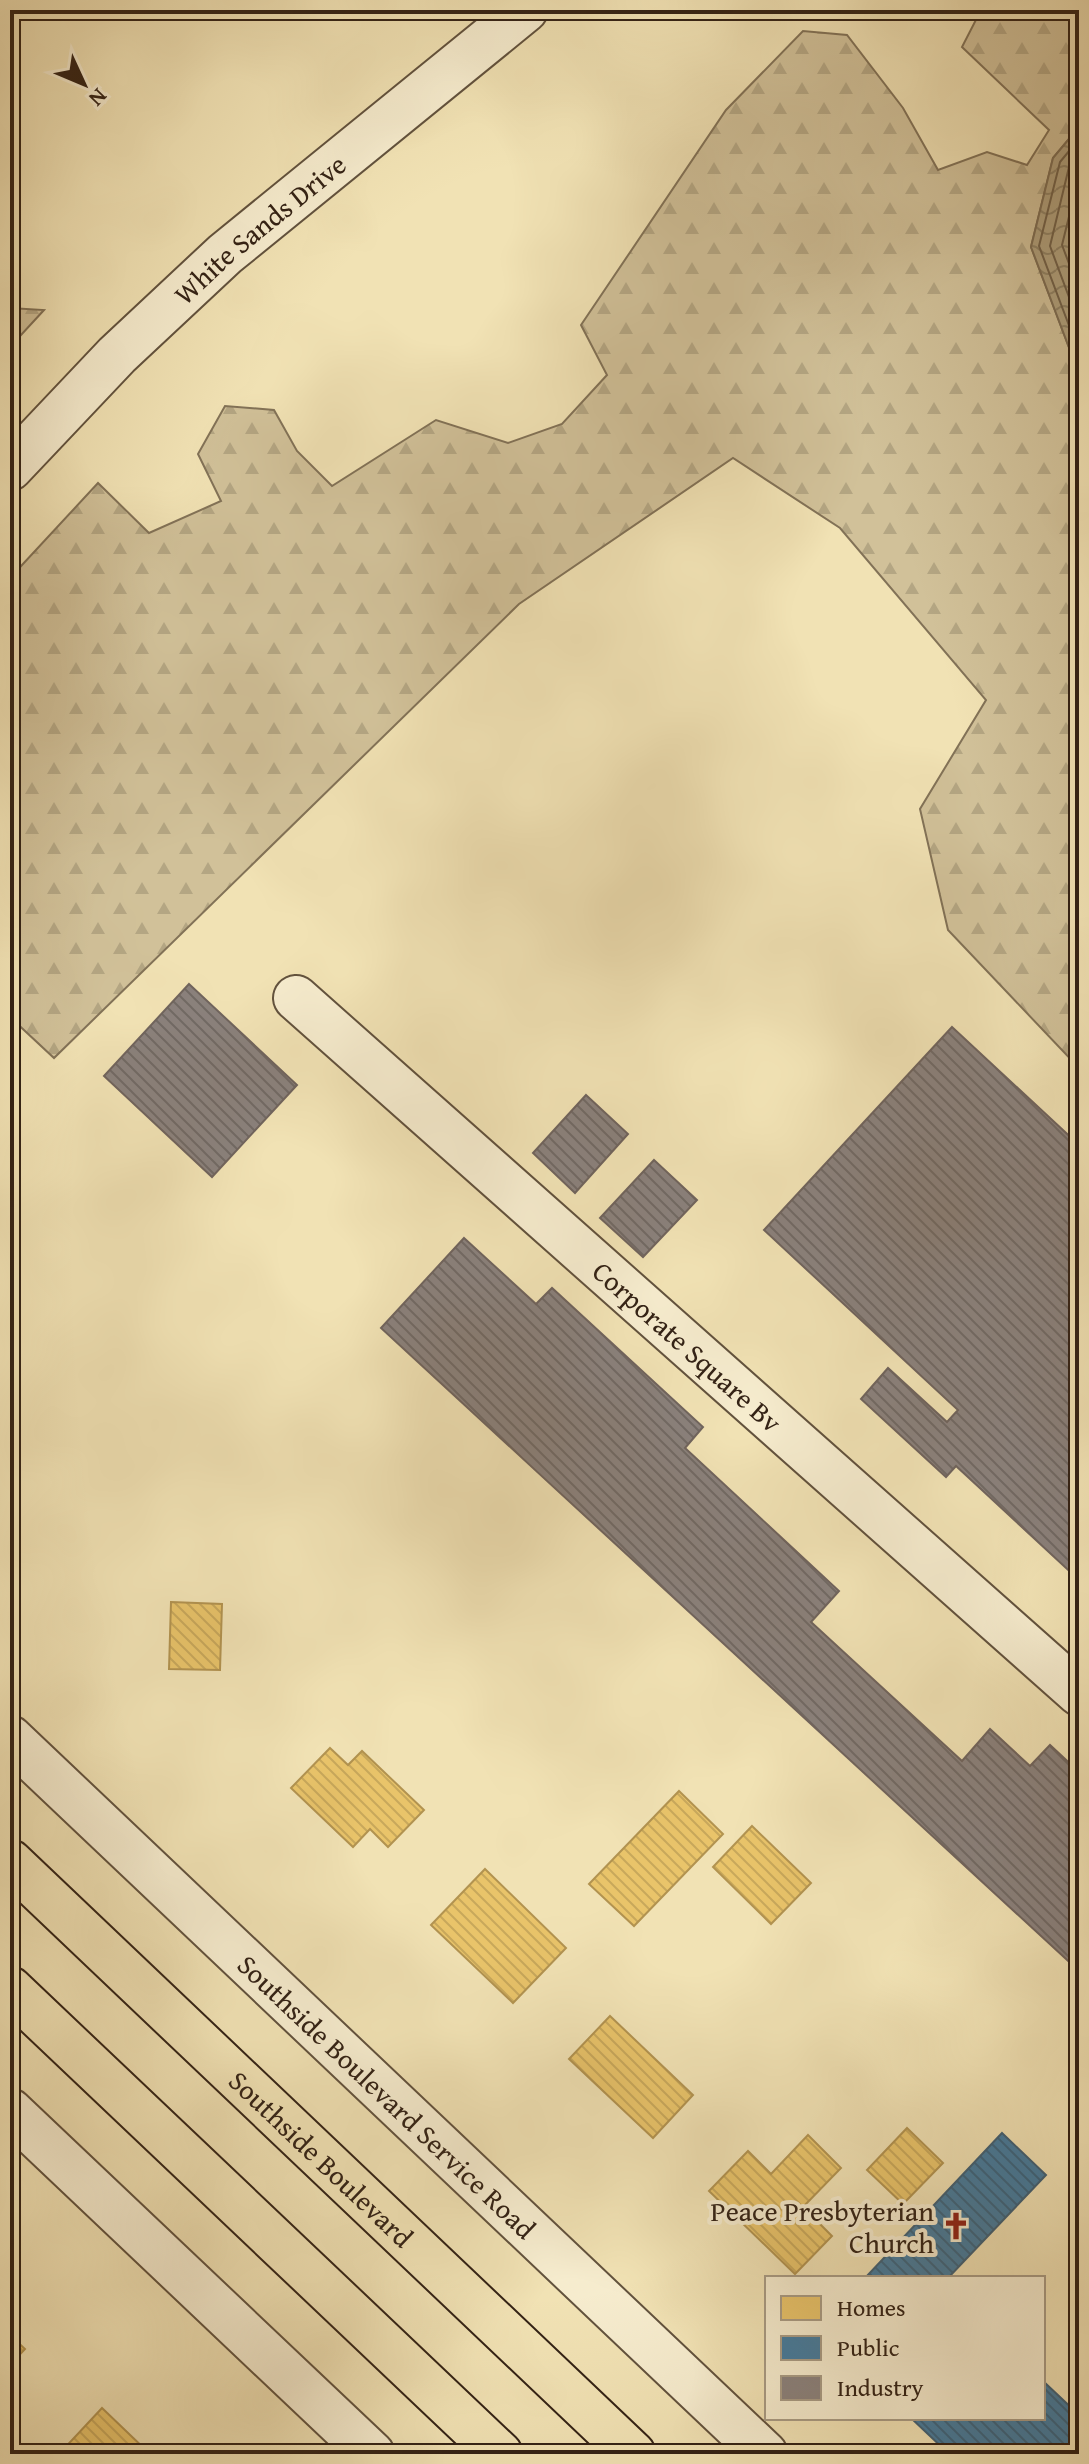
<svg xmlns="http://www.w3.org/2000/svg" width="1089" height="2464" font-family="'Gentium Book Plus',serif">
<defs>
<pattern id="forest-firs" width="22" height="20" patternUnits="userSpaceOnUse" patternTransform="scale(2)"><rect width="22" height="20" fill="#d1c199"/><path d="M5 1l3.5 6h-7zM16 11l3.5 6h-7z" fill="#b4a683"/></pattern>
<pattern id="water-waves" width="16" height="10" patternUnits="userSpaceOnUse" patternTransform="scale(2)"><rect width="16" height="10" fill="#b0a17e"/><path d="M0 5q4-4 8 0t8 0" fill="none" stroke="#908366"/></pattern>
<pattern id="homes-back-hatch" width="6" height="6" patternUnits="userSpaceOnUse" patternTransform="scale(2)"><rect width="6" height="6" fill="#e9c46a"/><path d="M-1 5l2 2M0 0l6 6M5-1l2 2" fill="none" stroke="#c8a85b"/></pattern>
<pattern id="public-back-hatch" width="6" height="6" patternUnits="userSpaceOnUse" patternTransform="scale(2)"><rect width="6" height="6" fill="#457b9d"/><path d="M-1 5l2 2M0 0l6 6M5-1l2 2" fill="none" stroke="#3a647f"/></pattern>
<pattern id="industry-back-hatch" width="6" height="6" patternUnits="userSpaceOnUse" patternTransform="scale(2)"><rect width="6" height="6" fill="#8a817c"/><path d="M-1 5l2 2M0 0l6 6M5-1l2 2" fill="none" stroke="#716964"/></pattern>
</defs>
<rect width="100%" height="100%" fill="#f1e2b4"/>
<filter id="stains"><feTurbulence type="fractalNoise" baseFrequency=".0025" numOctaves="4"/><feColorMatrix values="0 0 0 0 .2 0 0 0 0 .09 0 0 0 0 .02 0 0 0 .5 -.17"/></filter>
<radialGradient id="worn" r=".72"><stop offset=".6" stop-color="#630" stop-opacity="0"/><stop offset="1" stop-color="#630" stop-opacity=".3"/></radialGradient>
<g fill="url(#forest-firs)" stroke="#827257" stroke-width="2">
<polygon points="981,10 1079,10 1079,127 1053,158 1031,247 1079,374 1079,1068 948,930 920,809 986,700 840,528 733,458 519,604 54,1058 10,1017 10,578 98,483 149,533 221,501 198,454 225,406 274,410 297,451 332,486 436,420 508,443 562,424 607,375 581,325 726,110 803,31 847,35 903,108 938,170 987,152 1027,165 1049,130 962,47"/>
<polygon points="10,308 44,310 10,347"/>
</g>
<polygon fill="url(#water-waves)" stroke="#7e6e54" stroke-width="2" points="1079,127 1079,374 1031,247 1053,158"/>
<g fill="url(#homes-back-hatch)" stroke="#b29350" stroke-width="2">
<polygon points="171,1602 222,1604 220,1670 169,1669"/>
<polygon points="330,1748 348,1765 362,1751 424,1810 388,1847 370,1829 353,1847 291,1788"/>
<polygon points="679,1791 723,1834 634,1926 589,1884"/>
<polygon points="752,1826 811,1883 771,1924 713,1867"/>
<polygon points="485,1869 566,1948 513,2003 431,1925"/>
<polygon points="610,2016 693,2095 653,2138 569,2059"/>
<polygon points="907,2128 943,2163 903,2204 867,2170"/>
<polygon points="808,2135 841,2168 803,2207 832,2236 795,2274 709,2191 748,2151 771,2174"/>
<polygon points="10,2335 25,2349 10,2365"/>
<polygon points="102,2408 150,2454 59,2454"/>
</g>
<g fill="url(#public-back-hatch)" stroke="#406074" stroke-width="2">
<polygon points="1002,2133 1046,2175 948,2278 865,2278"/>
<polygon points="1043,2381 1079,2415 1079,2454 949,2454 911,2418 1043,2418"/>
</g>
<g fill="url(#industry-back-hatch)" stroke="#70645d" stroke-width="2">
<polygon points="189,984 297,1085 212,1177 104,1076"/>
<polygon points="952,1027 1079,1145 1079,1580 956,1466 946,1477 861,1399 888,1368 947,1422 958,1410 764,1230"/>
<polygon points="586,1095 628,1134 575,1193 533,1153"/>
<polygon points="654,1160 697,1200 643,1257 600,1218"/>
<polygon points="464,1238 536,1304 552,1288 703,1427 685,1448 839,1591 811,1622 962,1761 990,1729 1030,1766 1050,1745 1079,1772 1079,1798 1075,1802 1079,1806 1079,1971 381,1328"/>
</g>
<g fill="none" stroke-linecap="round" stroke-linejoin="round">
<g stroke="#72624a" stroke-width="2">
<polyline points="1079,139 1060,162 1039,246 1079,352"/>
<polyline points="1079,155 1069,167 1050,246 1079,324"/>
<polyline points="1079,176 1062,245 1079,290"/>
</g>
<defs>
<g id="minor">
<path id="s1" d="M10 468 117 355 225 254 525 10"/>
<path id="s2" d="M296 998 1079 1693"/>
<path id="s3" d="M10 1738 765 2454"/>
<polyline points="10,2111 372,2454"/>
</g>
<g id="highway">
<path id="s4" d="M10 1862 633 2454"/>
<polyline points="10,1989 500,2454"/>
</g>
</defs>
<use href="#minor" stroke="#62523d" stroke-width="48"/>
<use href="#highway" stroke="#332215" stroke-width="48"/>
<use href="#minor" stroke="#f6ecce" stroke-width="44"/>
<use href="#highway" stroke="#f1e2b4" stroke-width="44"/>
</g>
<defs>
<symbol id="church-bare" viewBox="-9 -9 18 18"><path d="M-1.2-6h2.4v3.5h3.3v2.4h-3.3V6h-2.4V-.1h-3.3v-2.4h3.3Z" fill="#8f2418" stroke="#f6ecce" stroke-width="2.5" paint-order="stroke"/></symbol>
</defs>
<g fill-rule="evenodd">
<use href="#church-bare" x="936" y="2206" width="40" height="40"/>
</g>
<g text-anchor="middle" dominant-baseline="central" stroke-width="8" stroke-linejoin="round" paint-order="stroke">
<g font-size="28" fill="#332215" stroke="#f6ecce">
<text stroke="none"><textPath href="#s1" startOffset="346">White Sands Drive</textPath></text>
<text stroke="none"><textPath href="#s2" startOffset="524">Corporate Square Bv</textPath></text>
<text stroke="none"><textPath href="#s3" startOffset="520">Southside Boulevard Service Road</textPath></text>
<text stroke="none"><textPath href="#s4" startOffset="430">Southside Boulevard</textPath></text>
</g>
<g font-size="28" fill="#332215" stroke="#f6ecce" text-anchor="end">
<text x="934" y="2210">Peace Presbyterian<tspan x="934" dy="32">Church</tspan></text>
</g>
</g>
<rect width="1089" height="2464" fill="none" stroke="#f1e2b4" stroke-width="40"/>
<rect x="12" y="12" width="1065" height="2440" fill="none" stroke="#332215" stroke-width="4"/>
<rect x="20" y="20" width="1049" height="2424" fill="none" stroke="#332215" stroke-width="2"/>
<rect x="765" y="2276" width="280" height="144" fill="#f6ecce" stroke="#a89b84" stroke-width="2"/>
<rect x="781" y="2296" width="40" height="24" fill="#e9c46a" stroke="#a89b84" stroke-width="2"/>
<text x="837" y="2316" font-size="24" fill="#332215">Homes</text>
<rect x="781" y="2336" width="40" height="24" fill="#457b9d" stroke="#a89b84" stroke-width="2"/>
<text x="837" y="2356" font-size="24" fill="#332215">Public</text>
<rect x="781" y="2376" width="40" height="24" fill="#8a817c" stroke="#a89b84" stroke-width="2"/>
<text x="837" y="2396" font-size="24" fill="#332215">Industry</text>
<g transform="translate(84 84) rotate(134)" stroke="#f6ecce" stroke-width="6" paint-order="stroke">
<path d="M0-6L14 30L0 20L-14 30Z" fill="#332215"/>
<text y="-12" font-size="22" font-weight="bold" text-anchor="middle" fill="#332215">N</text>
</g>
<rect width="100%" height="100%" filter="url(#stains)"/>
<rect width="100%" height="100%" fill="url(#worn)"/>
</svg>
